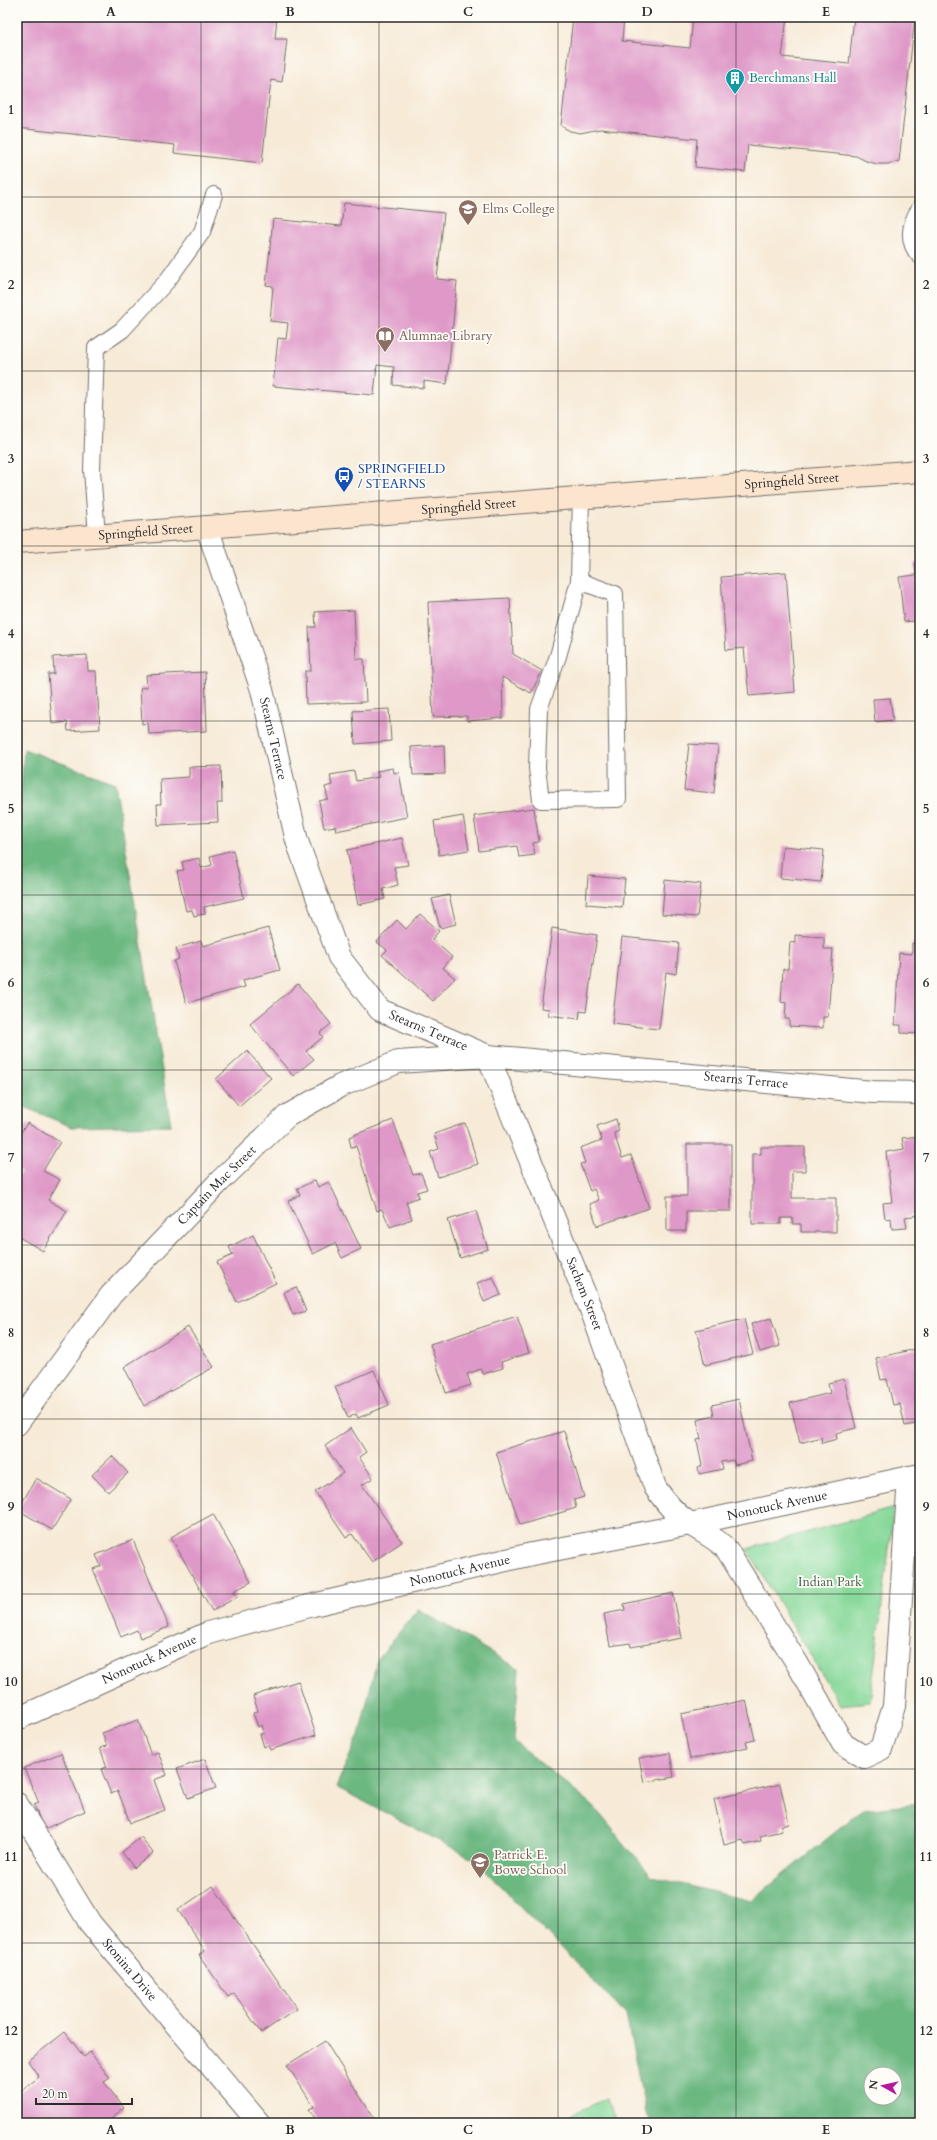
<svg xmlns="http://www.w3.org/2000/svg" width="937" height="2140" font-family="Cardo,serif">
<rect width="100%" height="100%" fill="#fdfcf7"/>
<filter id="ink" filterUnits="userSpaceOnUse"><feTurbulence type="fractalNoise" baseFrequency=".025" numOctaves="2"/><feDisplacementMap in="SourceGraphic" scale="8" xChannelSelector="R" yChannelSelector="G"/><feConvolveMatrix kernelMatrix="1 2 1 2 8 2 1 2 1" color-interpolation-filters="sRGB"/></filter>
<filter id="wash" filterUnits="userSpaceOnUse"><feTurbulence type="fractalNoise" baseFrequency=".012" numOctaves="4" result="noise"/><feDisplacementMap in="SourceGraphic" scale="16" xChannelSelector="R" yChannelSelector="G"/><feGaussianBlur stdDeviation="0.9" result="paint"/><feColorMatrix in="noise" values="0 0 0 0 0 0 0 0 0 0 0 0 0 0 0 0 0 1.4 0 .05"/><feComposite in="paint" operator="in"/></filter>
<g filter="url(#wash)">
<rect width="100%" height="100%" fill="#f7ebd8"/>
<g fill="#86d899" stroke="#588262">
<polygon points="894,1508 870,1702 840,1705 747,1549"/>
<polygon points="606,2098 618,2123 554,2123"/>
</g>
<g fill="#6cb881" stroke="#4c7256" fill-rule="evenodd">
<polygon points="24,749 115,783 171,1125 72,1127 17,1104 17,860"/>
<path d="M418 1609 519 1669 514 1741 594 1807 652 1877 751 1901 862 1810 920 1804V2123H652L646 2113 626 2015 474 1859 336 1787 359 1735 377 1660ZM871 2074H895V2098H871Z"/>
</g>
<g id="blocks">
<g fill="#df99c8">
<polygon points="17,17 277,17 275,39 287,39 282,82 271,80 262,163 174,153 175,145 17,128 20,79 17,78"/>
<polygon points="573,17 624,17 622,41 690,48 693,17 787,17 782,57 849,64 854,17 915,17 899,161 888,164 877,164 866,161 856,156 748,145 745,172 695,167 697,139 600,129 580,133 570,131 561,126"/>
<polygon points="344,203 444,213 437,279 457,281 447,384 424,381 424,388 393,385 394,367 377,365 374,395 273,386 278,338 286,339 288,323 270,321 273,286 266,285 273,219 341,226"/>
<polygon points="920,562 920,642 917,643 915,621 904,622 899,577 916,575 915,563"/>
<polygon points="786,572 795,692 749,696 744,648 726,650 721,577"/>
<polygon points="510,598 513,654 542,671 531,693 502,677 503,718 467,721 467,716 433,717 428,602"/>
<polygon points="354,610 356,659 364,659 366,702 306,704 305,671 311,671 309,627 316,627 315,612"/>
<polygon points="87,655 88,671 96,671 100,729 68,731 67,722 52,724 48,674 54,674 53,657"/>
<polygon points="205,672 207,731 149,734 148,723 142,724 140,688 147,687 146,675"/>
<polygon points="890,698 893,720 875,722 873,699"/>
<polygon points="389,709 391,741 355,744 353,711"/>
<polygon points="689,744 718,746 714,793 684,790"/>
<polygon points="444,745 445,774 413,775 411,747"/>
<polygon points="221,766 222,803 217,803 218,822 158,825 157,804 161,804 160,779 189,777 189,767"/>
<polygon points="393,768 394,773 399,772 407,817 336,831 335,826 324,828 319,801 328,799 325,787 332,785 330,775 354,771 356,781 379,777 377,771"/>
<polygon points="534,808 539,842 533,843 535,855 519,857 517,846 479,851 474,816"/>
<polygon points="463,816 469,850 439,855 434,821"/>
<polygon points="402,838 408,865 394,867 398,885 383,889 385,899 358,905 347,850"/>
<polygon points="783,846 824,850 821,882 780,878"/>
<polygon points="233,850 244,898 204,907 205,914 194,916 192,910 186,911 177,871 184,870 182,862 199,858 201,868 212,865 210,856"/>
<polygon points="588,876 625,879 622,907 586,904"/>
<polygon points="665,880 701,884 697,917 662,914"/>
<polygon points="449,895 456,924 440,928 432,899"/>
<polygon points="420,914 439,931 432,939 452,957 443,968 455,978 433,1001 382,955 387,950 377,942 397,920 406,929"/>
<polygon points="268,928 280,970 243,980 245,987 186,1003 174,961 179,959 176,948 201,941 203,946"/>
<polygon points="552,928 597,935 586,1012 580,1011 579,1019 548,1015 549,1009 541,1008"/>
<polygon points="795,935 824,937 824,949 833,949 828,1017 823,1017 823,1028 789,1026 789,1019 785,1019 786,1003 781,1002 783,969 788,969 790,942 795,943"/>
<polygon points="622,937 679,943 676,974 666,972 659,1029 612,1024"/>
<polygon points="912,943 920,944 920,1034 901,1033 901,1025 895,1025 899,953 912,954"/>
<polygon points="298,984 331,1024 320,1033 323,1037 306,1051 314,1059 293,1076 250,1024"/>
<polygon points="247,1051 271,1078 239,1106 216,1079"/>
<polygon points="616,1119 619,1131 614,1133 622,1158 631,1155 649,1208 597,1226 590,1204 599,1200 594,1189 590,1191 580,1164 585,1163 580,1148 602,1140 597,1126"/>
<polygon points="393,1120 413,1175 421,1173 427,1189 417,1192 419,1197 406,1202 412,1219 390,1227 382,1209 377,1211 356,1146 351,1147 349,1137"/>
<polygon points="27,1123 60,1142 43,1171 60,1180 48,1200 67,1211 43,1251 17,1236 17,1179 21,1172 17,1169 17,1139"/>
<polygon points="465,1123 478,1164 438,1177 430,1152 439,1149 434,1134"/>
<polygon points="920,1136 920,1215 905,1217 907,1228 892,1229 891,1218 885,1219 883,1203 892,1202 886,1152 904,1149 902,1138"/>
<polygon points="687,1144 731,1144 731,1211 686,1211 686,1231 667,1231 667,1196 687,1196"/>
<polygon points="761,1147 805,1147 805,1171 792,1171 792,1198 836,1198 836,1232 801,1232 801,1224 792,1224 793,1218 781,1218 781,1224 752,1224 752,1154 761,1154"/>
<polygon points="315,1180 318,1187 329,1182 361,1249 342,1258 335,1243 313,1254 288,1201 300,1195 297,1189"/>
<polygon points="476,1211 488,1249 460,1258 448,1220"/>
<polygon points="253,1235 276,1283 237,1302 217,1262 233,1255 229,1247"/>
<polygon points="493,1277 501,1295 484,1302 477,1283"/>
<polygon points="296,1287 306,1311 293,1315 284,1292"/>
<polygon points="517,1316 529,1353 501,1362 503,1368 483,1374 481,1369 467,1374 471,1385 446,1393 430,1344"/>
<polygon points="771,1318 780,1346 760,1352 751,1324"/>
<polygon points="744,1319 753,1354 705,1365 696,1330"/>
<polygon points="188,1327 214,1367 144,1406 124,1367"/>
<polygon points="920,1348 920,1423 905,1426 900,1404 893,1405 887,1379 881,1380 876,1358"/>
<polygon points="374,1370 389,1405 358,1418 356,1414 348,1418 335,1387"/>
<polygon points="844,1379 856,1428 836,1433 837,1439 822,1443 821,1437 800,1443 790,1403 830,1393 828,1383"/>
<polygon points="739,1399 752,1461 735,1465 733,1460 721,1462 723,1469 699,1474 698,1468 702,1466 697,1440 701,1439 697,1420 714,1416 712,1405"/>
<polygon points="351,1428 366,1452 359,1457 373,1478 362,1485 402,1542 372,1562 352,1534 346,1538 315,1492 343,1473 325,1446"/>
<polygon points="564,1431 584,1497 574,1500 576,1508 520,1525 496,1452"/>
<polygon points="112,1456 128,1473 108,1492 92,1475"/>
<polygon points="36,1478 71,1499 52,1530 18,1510"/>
<polygon points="213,1514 251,1582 234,1591 237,1597 212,1611 171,1537"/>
<polygon points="133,1540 169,1627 140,1638 137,1630 121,1637 93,1569 101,1566 96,1555"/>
<polygon points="673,1593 682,1638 631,1647 630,1643 610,1646 604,1614 625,1610 624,1604"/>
<polygon points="298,1681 316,1735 270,1750 268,1745 264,1747 260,1734 264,1733 262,1725 258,1727 253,1713 258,1711 253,1696"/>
<polygon points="746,1700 755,1740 746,1742 748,1747 690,1759 681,1714"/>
<polygon points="138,1720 151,1755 158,1752 167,1775 154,1780 165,1810 130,1823 118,1791 111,1794 101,1769 107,1767 100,1748 107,1746 102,1733"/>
<polygon points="61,1753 85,1811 44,1829 34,1805 39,1803 24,1768"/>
<polygon points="670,1753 674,1777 644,1782 639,1758"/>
<polygon points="205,1759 216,1788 188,1798 177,1769"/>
<polygon points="780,1784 789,1824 781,1826 782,1831 760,1836 761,1841 745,1845 743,1840 724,1845 714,1799"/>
<polygon points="141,1837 153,1853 134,1868 122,1852"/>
<polygon points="213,1886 297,2009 261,2033 234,1993 228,1997 199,1955 205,1951 178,1910"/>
<polygon points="65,2032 84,2057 90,2052 110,2078 104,2082 124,2108 105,2123 17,2123 17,2117 20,2115 17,2111 17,2094 39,2077 28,2061"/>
<polygon points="325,2041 377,2123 318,2123 309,2109 314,2107 287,2065"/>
</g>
</g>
</g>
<g filter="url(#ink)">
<use href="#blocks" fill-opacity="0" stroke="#726e68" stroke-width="1"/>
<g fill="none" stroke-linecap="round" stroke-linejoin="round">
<defs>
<g id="lane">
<path d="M920 208C910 223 906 242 920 256"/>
<polyline points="97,536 92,470 96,348 122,330 167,281 202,232 214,195"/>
<polyline points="579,581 615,594 618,799 541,800 537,768 539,709 558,656 579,581 581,497"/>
</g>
<g id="street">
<path id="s1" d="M207 527 262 690 297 841 339 957 380 1010 488 1056 873 1092 920 1093"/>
<path id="s2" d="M17 1424 111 1295 220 1181 287 1116 340 1086 398 1062 488 1056 592 1312 655 1487C665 1502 674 1513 689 1523 702 1533 716 1537 727 1550L797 1663 843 1744 864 1757 881 1749 894 1706 909 1477"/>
<path id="s3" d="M17 1719 208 1633 313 1605 532 1554 690 1524 920 1475"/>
<path id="s4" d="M17 1804 90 1923 259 2123"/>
</g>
<g id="secondary">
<path id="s5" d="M17 542 920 471"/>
</g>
</defs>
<use href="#lane" stroke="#726e68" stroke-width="18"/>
<use href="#street" stroke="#726e68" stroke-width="24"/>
<use href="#secondary" stroke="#726e68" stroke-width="24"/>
<use href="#lane" stroke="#fff" stroke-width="16"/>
<use href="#street" stroke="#fff" stroke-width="22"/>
<use href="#secondary" stroke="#fce5cf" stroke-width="22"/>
</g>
</g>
<path fill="none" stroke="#2b2b2b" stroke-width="1" stroke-opacity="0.55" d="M201 17V2123M379 17V2123M558 17V2123M736 17V2123M17 197H920M17 371H920M17 546H920M17 721H920M17 895H920M17 1070H920M17 1245H920M17 1419H920M17 1594H920M17 1769H920M17 1943H920"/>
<defs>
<symbol id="building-pin" viewBox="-11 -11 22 30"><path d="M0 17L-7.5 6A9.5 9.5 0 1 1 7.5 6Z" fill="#0f9aa8" stroke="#fdfcf7"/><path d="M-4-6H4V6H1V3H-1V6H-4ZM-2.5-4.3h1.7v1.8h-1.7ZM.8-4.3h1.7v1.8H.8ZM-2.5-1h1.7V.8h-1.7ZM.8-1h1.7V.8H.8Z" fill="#fff"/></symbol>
<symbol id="university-pin" viewBox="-11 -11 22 30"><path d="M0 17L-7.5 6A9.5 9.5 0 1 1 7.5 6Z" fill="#8d6e63" stroke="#fdfcf7"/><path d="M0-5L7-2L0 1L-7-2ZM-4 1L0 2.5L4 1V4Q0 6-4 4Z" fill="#fff"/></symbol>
<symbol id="library-pin" viewBox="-11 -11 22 30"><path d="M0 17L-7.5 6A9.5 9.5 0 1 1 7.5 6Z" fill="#8d6e63" stroke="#fdfcf7"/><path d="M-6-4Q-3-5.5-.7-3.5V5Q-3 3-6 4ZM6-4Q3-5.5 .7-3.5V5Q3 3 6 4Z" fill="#fff"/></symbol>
<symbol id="bus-pin" viewBox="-11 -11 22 30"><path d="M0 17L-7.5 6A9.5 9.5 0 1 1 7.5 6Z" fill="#1a4fb4" stroke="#fdfcf7"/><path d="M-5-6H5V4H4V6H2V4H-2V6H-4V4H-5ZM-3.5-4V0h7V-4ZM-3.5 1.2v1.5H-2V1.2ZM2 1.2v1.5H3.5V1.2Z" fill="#fff"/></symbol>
<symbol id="school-pin" viewBox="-11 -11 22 30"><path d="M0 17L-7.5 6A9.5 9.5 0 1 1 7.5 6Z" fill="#8d6e63" stroke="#fdfcf7"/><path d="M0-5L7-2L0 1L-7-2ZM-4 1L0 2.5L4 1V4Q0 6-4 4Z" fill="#fff"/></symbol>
</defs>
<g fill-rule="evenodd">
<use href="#building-pin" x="724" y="67" width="22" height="30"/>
<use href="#university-pin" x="457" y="198" width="22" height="30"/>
<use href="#library-pin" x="374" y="325" width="22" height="30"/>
<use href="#bus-pin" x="333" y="465" width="22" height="30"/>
<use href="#school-pin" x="469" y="1851" width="22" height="30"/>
</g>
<g text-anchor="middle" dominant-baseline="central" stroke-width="3.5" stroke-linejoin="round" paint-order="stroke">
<g font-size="13" fill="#0d838f" stroke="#fdfcf7" text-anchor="start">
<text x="749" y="78">Berchmans Hall</text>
</g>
<g font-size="13" fill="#785e54" stroke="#fdfcf7" text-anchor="start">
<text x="482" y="209">Elms College</text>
<text x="399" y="336">Alumnae Library</text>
<text x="494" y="1855">Patrick E.<tspan x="494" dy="15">Bowe School</tspan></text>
</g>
<g font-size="13" fill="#164399" stroke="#fdfcf7" text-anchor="start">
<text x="358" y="469">SPRINGFIELD<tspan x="358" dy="15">/ STEARNS</tspan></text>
</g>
<g font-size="13" fill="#2b2b2b" stroke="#fdfcf7">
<text stroke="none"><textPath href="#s5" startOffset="777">Springfield Street</textPath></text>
<text stroke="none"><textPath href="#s5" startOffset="453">Springfield Street</textPath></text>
<text stroke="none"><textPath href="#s5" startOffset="129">Springfield Street</textPath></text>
<text stroke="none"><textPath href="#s1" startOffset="222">Stearns Terrace</textPath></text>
<text stroke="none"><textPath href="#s1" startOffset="570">Stearns Terrace</textPath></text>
<text stroke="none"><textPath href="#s1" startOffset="894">Stearns Terrace</textPath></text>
<text stroke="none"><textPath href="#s2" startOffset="312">Captain Mac Street</textPath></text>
<text stroke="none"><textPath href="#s2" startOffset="881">Sachem Street</textPath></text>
<text stroke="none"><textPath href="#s3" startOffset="793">Nonotuck Avenue</textPath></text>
<text stroke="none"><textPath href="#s3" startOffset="469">Nonotuck Avenue</textPath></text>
<text stroke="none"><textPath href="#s3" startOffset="145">Nonotuck Avenue</textPath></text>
<text stroke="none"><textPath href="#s4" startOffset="201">Stonina Drive</textPath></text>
</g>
<g font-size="13" fill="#465f4c" stroke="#fdfcf7">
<text x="830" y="1582">Indian Park</text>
</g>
</g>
<rect width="937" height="2140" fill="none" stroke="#fdfcf7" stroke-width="44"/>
<g transform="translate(883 2086) rotate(278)"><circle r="19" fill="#fdfcf7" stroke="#a9a8a5"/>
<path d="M0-3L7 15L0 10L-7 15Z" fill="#b5179e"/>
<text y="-6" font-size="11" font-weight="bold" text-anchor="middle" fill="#2b2b2b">N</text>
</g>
<path d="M36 2098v6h96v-6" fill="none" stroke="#2b2b2b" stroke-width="2"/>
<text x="42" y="2098" font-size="12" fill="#2b2b2b" stroke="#fdfcf7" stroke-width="3" paint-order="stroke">20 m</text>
<rect x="22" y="22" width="893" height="2096" fill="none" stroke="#2b2b2b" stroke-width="1.5"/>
<g font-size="13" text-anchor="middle" font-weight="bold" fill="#2b2b2b">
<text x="111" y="16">A</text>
<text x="290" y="16">B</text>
<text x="468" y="16">C</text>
<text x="647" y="16">D</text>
<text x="826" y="16">E</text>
<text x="11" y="114">1</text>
<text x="926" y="114">1</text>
<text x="11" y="289">2</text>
<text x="926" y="289">2</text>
<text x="11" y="463">3</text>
<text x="926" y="463">3</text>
<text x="11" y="638">4</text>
<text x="926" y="638">4</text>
<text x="11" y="813">5</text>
<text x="926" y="813">5</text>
<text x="11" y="987">6</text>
<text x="926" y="987">6</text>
<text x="11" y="1162">7</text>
<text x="926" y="1162">7</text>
<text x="11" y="1337">8</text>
<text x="926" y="1337">8</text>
<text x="11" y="1511">9</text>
<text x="926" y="1511">9</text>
<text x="11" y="1686">10</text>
<text x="926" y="1686">10</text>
<text x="11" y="1861">11</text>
<text x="926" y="1861">11</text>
<text x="11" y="2035">12</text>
<text x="926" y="2035">12</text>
<text x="111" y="2134">A</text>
<text x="290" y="2134">B</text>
<text x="468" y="2134">C</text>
<text x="647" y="2134">D</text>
<text x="826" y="2134">E</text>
</g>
</svg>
